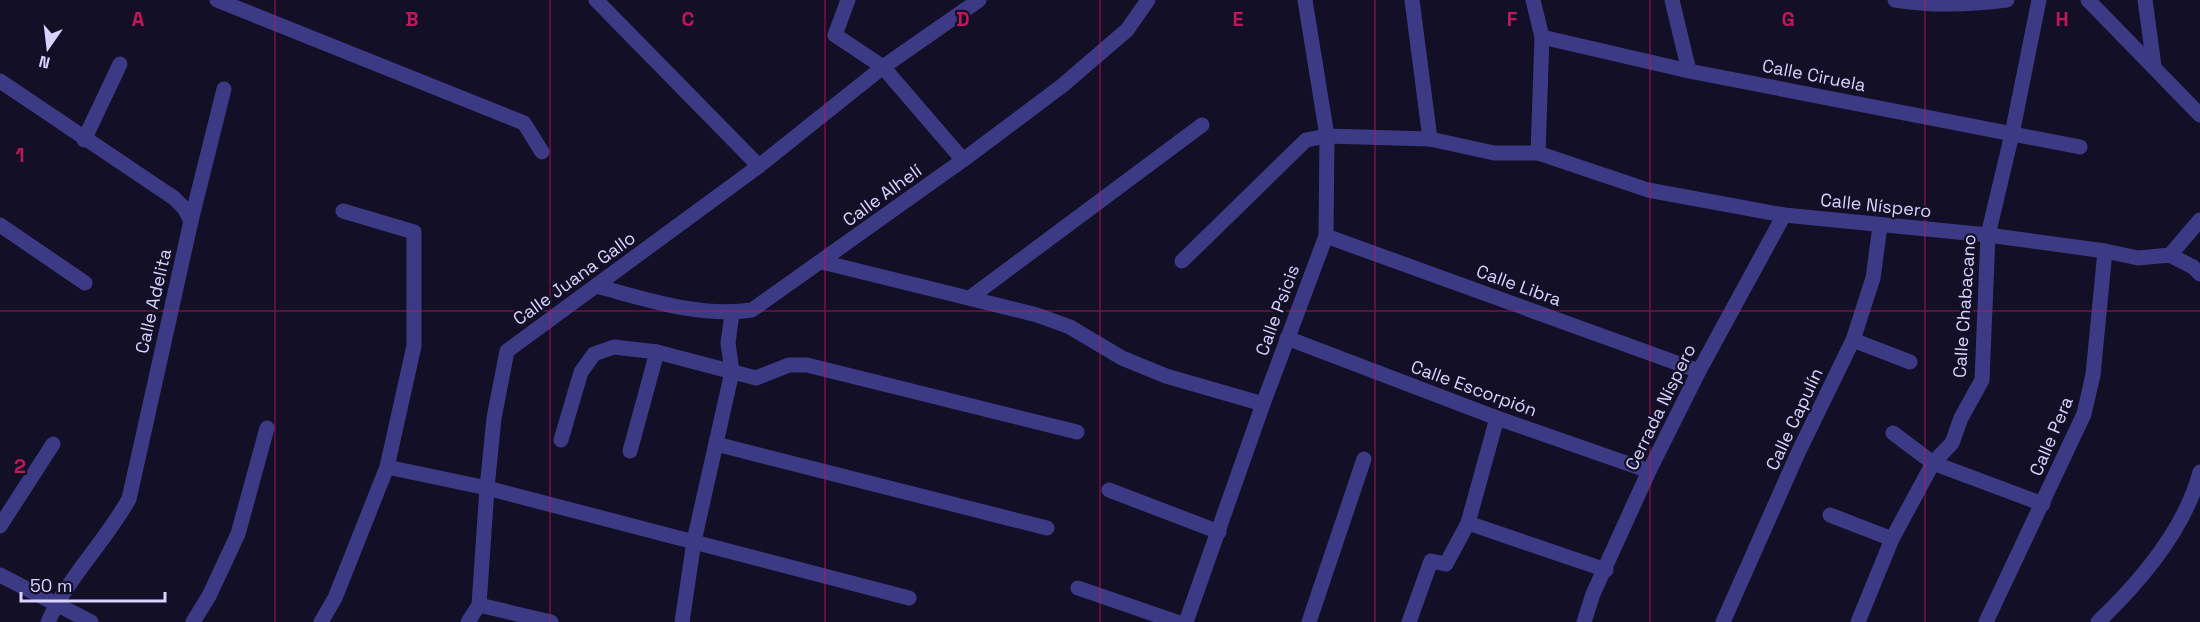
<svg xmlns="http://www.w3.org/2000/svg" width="2200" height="622" font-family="'Space Grotesk',sans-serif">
<rect width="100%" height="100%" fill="#130f26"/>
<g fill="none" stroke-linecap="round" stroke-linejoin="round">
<g stroke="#3d3a85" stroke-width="15">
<polyline points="217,0 524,123 542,152"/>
<polyline points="596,0 759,166"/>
<polyline points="848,0 835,35 883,67 963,160"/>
<polyline points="1412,0 1430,139"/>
<polyline points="1533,0 1542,37 1538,153"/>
<polyline points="1672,0 1689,71"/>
<path d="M1895 0C1932 6 1969 5 2007 0"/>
<polyline points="2088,0 2200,115"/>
<polyline points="2145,0 2154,66"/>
<polyline points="1542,37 1689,71 2080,147"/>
<polyline points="0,81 174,198 184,208 191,221"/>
<polyline points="84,140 120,64"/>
<polyline points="0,225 85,283"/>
<polyline points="1326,236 1699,371"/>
<polyline points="2170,255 2193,267 2200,274"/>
<polyline points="1182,261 1306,140 1327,136 1430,139 1494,153 1538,153 1648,190 1784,215 1988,235 2105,251 2138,258 2170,255 2200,220"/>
<polyline points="822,262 1037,315 1070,327 1122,358 1166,376 1263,404"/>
<path d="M596 286C646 299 700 318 752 310L963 160 1063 85 1127 30 1148 0"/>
<polyline points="971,297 1202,125"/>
<polyline points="1287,338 1497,418 1649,471"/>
<polyline points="1853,340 1910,362"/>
<polyline points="1893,433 1933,463 2043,504"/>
<polyline points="561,440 581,372 594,354 614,347 657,352 756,378 789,365 807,365 1077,432"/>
<polyline points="716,444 1047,528"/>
<polyline points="630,451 657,352"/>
<polyline points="387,467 487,488 909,598"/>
<polyline points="1109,490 1219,532"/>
<polyline points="1830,515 1892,539"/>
<polyline points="1468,523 1606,570"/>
<polyline points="0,526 53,444"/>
<polyline points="0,575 91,622"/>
<polyline points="1078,588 1177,622"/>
<polyline points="479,605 551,622"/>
<path d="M48 622C68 577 105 542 129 499L191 221 224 89"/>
<polyline points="193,622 209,596 238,534 267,428"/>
<polyline points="321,622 335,598 387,467 414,346 414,232 343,211"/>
<polyline points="468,622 479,605 487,488 494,418 507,351 759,166 883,67 979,0"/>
<polyline points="682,622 694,541 732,372 728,343 732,313"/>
<polyline points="1186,622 1263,404 1326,236 1327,136 1305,0"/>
<polyline points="1309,622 1364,459"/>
<polyline points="1409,622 1431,561 1446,564 1468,523 1497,418"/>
<polyline points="1584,622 1593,594 1649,471 1699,371 1784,215"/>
<polyline points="1723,622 1798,453 1853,340 1873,278 1880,226"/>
<polyline points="1858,622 1892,539 1933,463 1952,443 1961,418 1982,380 1988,235 2012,134 2039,0"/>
<polyline points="1986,622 2084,414 2093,375 2105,251"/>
<path d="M2098 622C2140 582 2185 529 2200 472"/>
</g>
</g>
<path fill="none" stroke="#c2185b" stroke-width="1.5" stroke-opacity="0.55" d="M275 0V622M550 0V622M825 0V622M1100 0V622M1375 0V622M1650 0V622M1925 0V622M0 311H2200"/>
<g text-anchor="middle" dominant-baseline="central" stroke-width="4.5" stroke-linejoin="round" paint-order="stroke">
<g font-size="18" fill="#d9d4ff" stroke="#130f26">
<text transform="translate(1814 75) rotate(11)">Calle Ciruela</text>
<text transform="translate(882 195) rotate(-36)">Calle Alhelí</text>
<text transform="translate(1876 205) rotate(6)">Calle Níspero</text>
<text transform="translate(574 278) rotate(-36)">Calle Juana Gallo</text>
<text transform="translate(1519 285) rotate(20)">Calle Libra</text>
<text transform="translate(153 301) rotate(-77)">Calle Adelita</text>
<text transform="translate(1964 306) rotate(-86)">Calle Chabacano</text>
<text transform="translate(1277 310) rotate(-70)">Calle Psicis</text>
<text transform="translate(1474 388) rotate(20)">Calle Escorpión</text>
<text transform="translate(1660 407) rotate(-64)">Cerrada Níspero</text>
<text transform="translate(1794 419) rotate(-65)">Calle Capulín</text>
<text transform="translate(2051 436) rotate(-67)">Calle Pera</text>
</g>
</g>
<g font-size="20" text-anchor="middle" font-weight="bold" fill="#c2185b" stroke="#130f26" stroke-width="4.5" stroke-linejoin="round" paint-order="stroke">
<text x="138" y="26">A</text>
<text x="412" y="26">B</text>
<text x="688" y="26">C</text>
<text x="963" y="26">D</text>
<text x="1238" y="26">E</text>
<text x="1512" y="26">F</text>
<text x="1788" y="26">G</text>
<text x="2062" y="26">H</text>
<text x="20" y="162">1</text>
<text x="20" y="473">2</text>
</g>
<g transform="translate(48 48) rotate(194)" stroke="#130f26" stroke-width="4.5" paint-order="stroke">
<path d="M0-4.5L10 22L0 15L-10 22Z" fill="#d9d4ff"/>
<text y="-9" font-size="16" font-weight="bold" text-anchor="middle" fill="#d9d4ff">N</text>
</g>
<path d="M21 592v9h144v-9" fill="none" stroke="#d9d4ff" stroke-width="3"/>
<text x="30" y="592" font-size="18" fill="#d9d4ff" stroke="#130f26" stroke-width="4.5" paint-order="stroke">50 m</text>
</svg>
